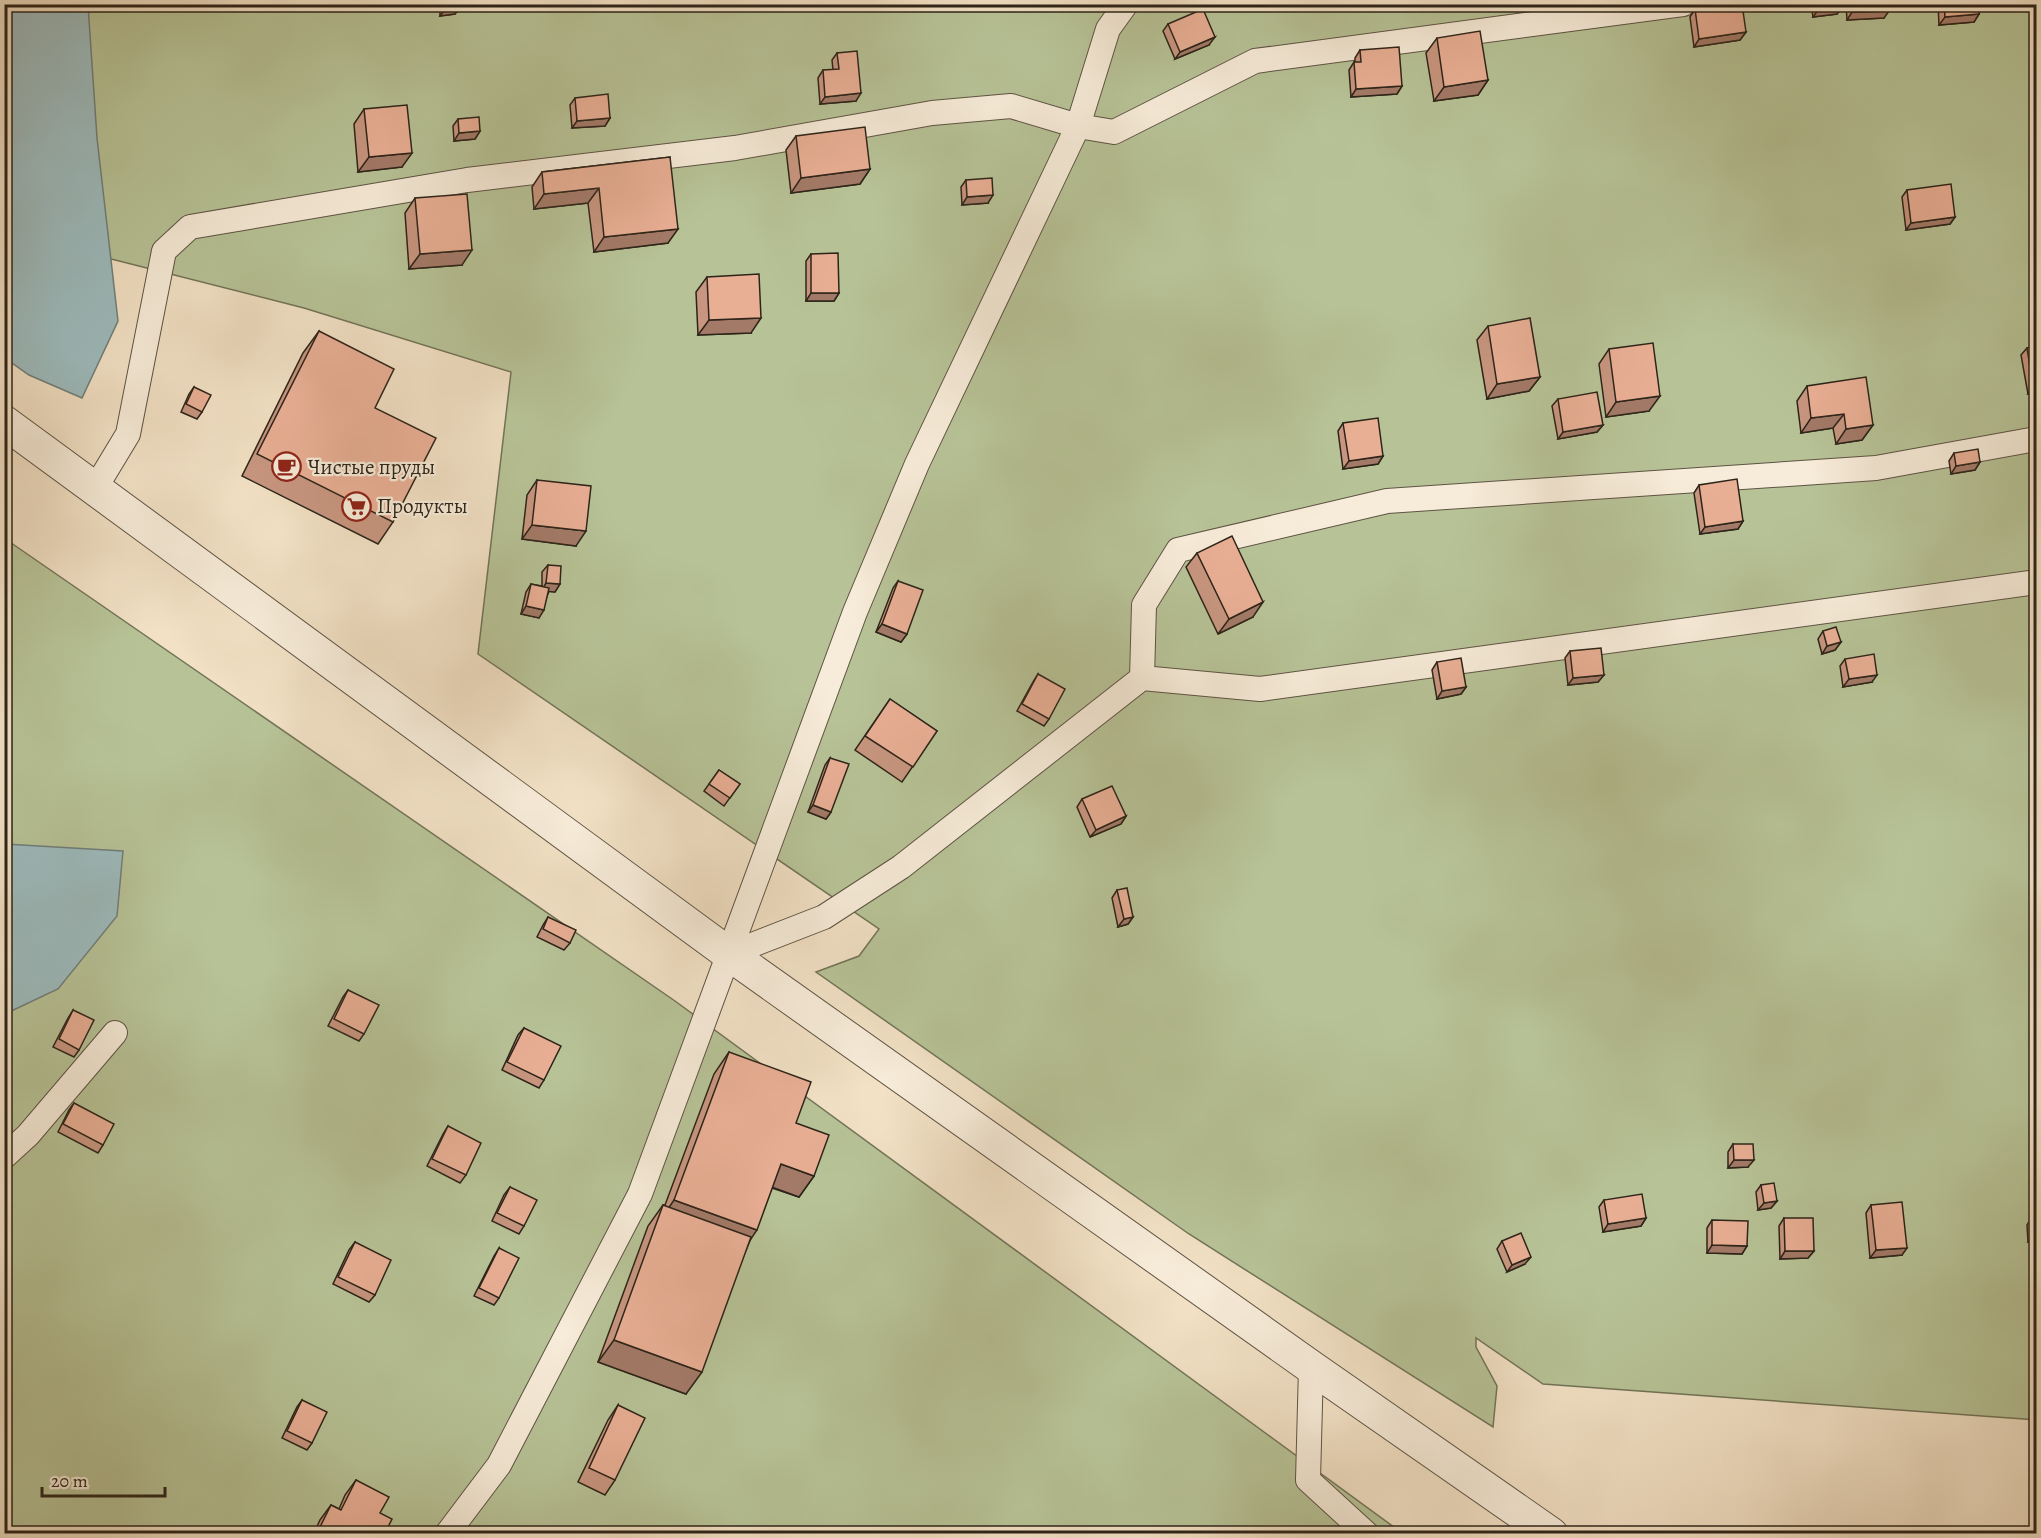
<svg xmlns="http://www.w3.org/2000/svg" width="2041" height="1538" font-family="Alegreya,serif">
<rect width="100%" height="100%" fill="#f2e1c5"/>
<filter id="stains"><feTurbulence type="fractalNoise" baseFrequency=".00333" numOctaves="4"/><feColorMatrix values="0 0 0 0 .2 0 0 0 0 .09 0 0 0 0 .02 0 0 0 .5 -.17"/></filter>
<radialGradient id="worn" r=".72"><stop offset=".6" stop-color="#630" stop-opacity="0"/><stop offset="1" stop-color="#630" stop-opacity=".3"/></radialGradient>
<g fill="#b7c397" stroke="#727458" stroke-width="1.5">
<polygon points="4,5 2036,5 2036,1420 1543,1384 1476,1338 1476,1347 1497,1386 1493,1427 1189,1234 816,972 859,956 879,929 478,654 511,372 304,308 5,232"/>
<polygon points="4,538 675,1001 1402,1533 5,1533"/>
</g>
<g fill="#9dbbbd" stroke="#707f7b" stroke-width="1.5">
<polygon points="4,5 88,5 97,138 118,321 82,398 29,375 5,358"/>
<polygon points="5,844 123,851 117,916 58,989 5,1014"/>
</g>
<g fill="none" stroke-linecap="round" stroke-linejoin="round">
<defs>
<g id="service">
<polyline points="96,487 128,434 164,251 190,227 467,180 735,148 932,113 1011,106 1078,126 1114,132 1255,61 1683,4"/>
<polyline points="1142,678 1144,605 1178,550 1387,501 1876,468 2036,439"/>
<polyline points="729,954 824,917 901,867 1142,678 1260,689 2036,582"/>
<polyline points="4,1157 28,1135 115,1033"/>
<polyline points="1311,1367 1308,1480 1367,1534"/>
<polyline points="447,1534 499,1465 640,1194 855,612 917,464 1078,126 1108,29 1126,4"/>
</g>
<polyline id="minor" points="4,422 729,954 1311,1367 1551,1534"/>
</defs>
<use href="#service" stroke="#5e5344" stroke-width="26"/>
<use href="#minor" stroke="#5e5344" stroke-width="35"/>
<use href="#service" stroke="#f7ecd9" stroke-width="24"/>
<use href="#minor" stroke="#f7ecd9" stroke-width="33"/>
</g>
<g fill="#c89680" stroke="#2d2419" stroke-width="1.5">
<polygon points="440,4 460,4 455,14 440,16"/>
<polygon points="1811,4 1842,4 1842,7 1837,14 1813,17"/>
<polygon points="1846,4 1889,4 1884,18 1847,20"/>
<polygon points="1938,4 1978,4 1979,14 1974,22 1939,25"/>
<polygon points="1695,9 1746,32 1740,40 1694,47 1690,17"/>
<polygon points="1168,24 1209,45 1175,59 1163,31"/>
<polygon points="1437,38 1488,80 1478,95 1434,101 1426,53"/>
<polygon points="1360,50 1402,86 1397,94 1351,97 1349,70 1354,62 1355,62 1355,58"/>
<polygon points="837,53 856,101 820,104 818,78 823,70 833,70 832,60"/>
<polygon points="575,98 610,118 605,126 572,128 570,105"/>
<polygon points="364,109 402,167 358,172 354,124"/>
<polygon points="458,119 480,131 475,139 454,141 453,126"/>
<polygon points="796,136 870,169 860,184 791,193 786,150"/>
<polygon points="670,157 668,243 594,252 588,203 534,209 532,187 542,172"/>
<polygon points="966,180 988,203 962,205 961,187"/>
<polygon points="1907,190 1955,217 1950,224 1906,230 1902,197"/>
<polygon points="415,198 462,265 409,269 405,213"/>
<polygon points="811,254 839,293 834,301 806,301 806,261"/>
<polygon points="707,277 751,333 698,335 696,292"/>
<polygon points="1488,326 1540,377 1529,391 1487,399 1477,340"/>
<polygon points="319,331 393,522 378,544 242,476 303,353"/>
<polygon points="2037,346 2037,392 2028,394 2021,355 2027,348"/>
<polygon points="1609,349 1649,411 1606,417 1599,364"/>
<polygon points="1807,386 1873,425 1862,440 1836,444 1833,428 1801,433 1797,401"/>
<polygon points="194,387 202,412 197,419 181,412 189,394"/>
<polygon points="1558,399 1603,425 1597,432 1558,439 1552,406"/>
<polygon points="1343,423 1383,456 1378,464 1343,469 1338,431"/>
<polygon points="1954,453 1980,462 1975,470 1951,474 1949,461"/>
<polygon points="537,480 576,546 522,539 527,495"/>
<polygon points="1699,485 1743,521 1738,529 1700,534 1694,493"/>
<polygon points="1197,553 1253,617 1218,634 1186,567"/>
<polygon points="548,565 560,584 555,592 549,591 539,618 521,614 526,592 531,584 542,586 542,572"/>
<polygon points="898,581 907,634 901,642 876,632 893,588"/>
<polygon points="1823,631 1841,642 1835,650 1822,654 1818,639"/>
<polygon points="1570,651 1604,675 1598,682 1568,685 1565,658"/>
<polygon points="1845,659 1872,682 1843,687 1840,666"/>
<polygon points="1437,662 1466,687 1461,694 1437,699 1432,670"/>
<polygon points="1038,674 1049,719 1044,726 1017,711 1033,682"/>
<polygon points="890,699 937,731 902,782 855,750"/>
<polygon points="830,758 831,812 826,819 808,812 825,765"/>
<polygon points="719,770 740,784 724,806 704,791"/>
<polygon points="1082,799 1126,816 1121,824 1090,837 1077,807"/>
<polygon points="1117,890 1133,917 1128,924 1118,927 1112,898"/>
<polygon points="548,917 570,943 564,950 537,937 543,925"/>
<polygon points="348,990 364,1034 359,1041 328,1026 343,997"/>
<polygon points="73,1010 79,1050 74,1057 53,1047 68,1018"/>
<polygon points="524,1028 544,1080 539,1088 502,1070 518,1035"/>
<polygon points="729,1052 796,1123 814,1176 799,1197 772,1188 686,1394 598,1362 648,1226 663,1205 665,1205 714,1074"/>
<polygon points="74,1103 103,1145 98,1153 58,1132 69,1110"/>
<polygon points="448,1126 466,1175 460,1183 427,1166 443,1134"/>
<polygon points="1733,1144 1748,1167 1728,1168 1728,1152"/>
<polygon points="1761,1185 1777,1201 1771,1208 1758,1210 1756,1192"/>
<polygon points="510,1187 524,1226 519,1234 492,1221 504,1195"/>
<polygon points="1604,1200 1646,1218 1641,1226 1603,1232 1599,1207"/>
<polygon points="1871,1205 1902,1255 1870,1258 1866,1213"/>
<polygon points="2032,1217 2037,1217 2037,1241 2028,1242 2027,1225"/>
<polygon points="1784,1218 1814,1251 1808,1258 1780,1259 1779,1226"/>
<polygon points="1712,1220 1747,1246 1742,1254 1707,1253 1707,1228"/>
<polygon points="1502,1241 1525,1264 1507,1272 1497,1249"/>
<polygon points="355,1242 375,1295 369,1302 333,1284 349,1250"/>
<polygon points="499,1248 499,1298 494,1305 474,1296 494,1256"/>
<polygon points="302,1400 312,1443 307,1450 282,1438 297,1407"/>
<polygon points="618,1405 615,1480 605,1495 578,1482 608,1420"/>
<polygon points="356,1480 380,1513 385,1533 314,1533 320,1520 331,1505 339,1509 345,1495"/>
</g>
<g fill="#a37a68" stroke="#2d2419" stroke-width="1.5">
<polygon points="328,4 346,4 344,7 325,9"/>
<polygon points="461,7 455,14 440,16 446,8"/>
<polygon points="1842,7 1837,14 1813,17 1818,10"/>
<polygon points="1889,11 1884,18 1847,20 1852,12"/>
<polygon points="1979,14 1974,22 1939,25 1945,17"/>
<polygon points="1746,32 1740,40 1694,47 1699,39"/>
<polygon points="1215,37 1209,45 1175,59 1180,52"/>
<polygon points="1488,80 1478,95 1434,101 1444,87"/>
<polygon points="1402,86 1397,94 1351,97 1356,89"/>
<polygon points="861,93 856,101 820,104 825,97"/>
<polygon points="610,118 605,126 572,128 577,121"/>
<polygon points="480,131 475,139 454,141 459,133"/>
<polygon points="412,153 402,167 358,172 369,157"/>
<polygon points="870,169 860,184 791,193 801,178"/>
<polygon points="599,188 588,203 534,209 544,194"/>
<polygon points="993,195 988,203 962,205 967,197"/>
<polygon points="1955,217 1950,224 1906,230 1911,223"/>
<polygon points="678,229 668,243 594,252 604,237"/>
<polygon points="472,250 462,265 409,269 420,254"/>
<polygon points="811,293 839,293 834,301 806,301"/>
<polygon points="761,318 751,333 698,335 709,320"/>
<polygon points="1540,377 1529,391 1487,399 1497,384"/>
<polygon points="2033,386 2037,386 2037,392 2028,394"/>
<polygon points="1660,396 1649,411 1606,417 1616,402"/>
<polygon points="1844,414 1833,428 1801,433 1811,418"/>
<polygon points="1603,425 1597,432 1558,439 1563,432"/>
<polygon points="1873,425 1862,440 1836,444 1846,429"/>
<polygon points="1383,456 1378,464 1343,469 1349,461"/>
<polygon points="1980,462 1975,470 1951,474 1956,466"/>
<polygon points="1743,521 1738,529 1700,534 1705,527"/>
<polygon points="532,525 586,531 576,546 522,539"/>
<polygon points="546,583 560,584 555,592 541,591"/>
<polygon points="1263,602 1253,617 1218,634 1229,619"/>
<polygon points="526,606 544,610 539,618 521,614"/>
<polygon points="882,624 907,634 901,642 876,632"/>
<polygon points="1841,642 1835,650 1822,654 1827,646"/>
<polygon points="1604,675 1598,682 1568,685 1573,678"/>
<polygon points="1877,675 1872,682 1843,687 1849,679"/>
<polygon points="1466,687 1461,694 1437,699 1442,691"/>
<polygon points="813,805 831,812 826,819 808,812"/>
<polygon points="1126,816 1121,824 1090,837 1096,830"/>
<polygon points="1133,917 1128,924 1118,927 1124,919"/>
<polygon points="1734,1160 1754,1160 1748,1167 1728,1168"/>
<polygon points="781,1164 814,1176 799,1197 766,1185"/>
<polygon points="674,1200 757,1230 742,1252 659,1222"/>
<polygon points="1777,1201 1771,1208 1758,1210 1764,1203"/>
<polygon points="1646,1218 1641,1226 1603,1232 1608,1224"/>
<polygon points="2033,1234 2037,1234 2037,1241 2028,1242"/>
<polygon points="1712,1245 1747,1246 1742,1254 1707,1253"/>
<polygon points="1907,1248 1902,1255 1870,1258 1876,1250"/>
<polygon points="1785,1251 1814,1251 1808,1258 1780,1259"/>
<polygon points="1531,1257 1525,1264 1507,1272 1512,1265"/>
<polygon points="614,1340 702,1372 686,1394 598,1362"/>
</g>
<g fill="#e9af95" stroke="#2d2419" stroke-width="1.5">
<polygon points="445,4 460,4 461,7 446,8"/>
<polygon points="1730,4 1742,4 1746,32 1699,39 1695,9"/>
<polygon points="1817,4 1842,4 1842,7 1818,10"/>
<polygon points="1852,4 1889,4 1889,11 1852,12"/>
<polygon points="1944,4 1978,4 1979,14 1945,17"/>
<polygon points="1203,9 1215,37 1180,52 1168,24"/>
<polygon points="1480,31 1488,80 1444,87 1437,38"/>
<polygon points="1399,47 1402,86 1356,89 1354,62 1361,62 1360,50"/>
<polygon points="857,51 861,93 825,97 823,70 839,69 837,53"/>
<polygon points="608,94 610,118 577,121 575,98"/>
<polygon points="407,105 412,153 369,157 364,109"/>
<polygon points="479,117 480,131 459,133 458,119"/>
<polygon points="865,127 870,169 801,178 796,136"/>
<polygon points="670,157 678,229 604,237 599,188 544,194 542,172"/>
<polygon points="992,178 993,195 967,197 966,180"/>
<polygon points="1951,184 1955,217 1911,223 1907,190"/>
<polygon points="467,194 472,250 420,254 415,198"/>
<polygon points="838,253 839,293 811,293 811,254"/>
<polygon points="759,274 761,318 709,320 707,277"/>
<polygon points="1530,318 1540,377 1497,384 1488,326"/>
<polygon points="319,331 394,369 375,408 436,438 393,522 257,454"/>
<polygon points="1653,343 1660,396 1616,402 1609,349"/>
<polygon points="2037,346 2037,386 2033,386 2027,348"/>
<polygon points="1866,377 1873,425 1846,429 1844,414 1811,418 1807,386"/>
<polygon points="194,387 211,395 202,412 186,404"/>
<polygon points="1597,392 1603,425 1563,432 1558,399"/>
<polygon points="1378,418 1383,456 1349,461 1343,423"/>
<polygon points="1978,449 1980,462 1956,466 1954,453"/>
<polygon points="1737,479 1743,521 1705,527 1699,485"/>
<polygon points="537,480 591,486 586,531 532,525"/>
<polygon points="1232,536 1263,602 1229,619 1197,553"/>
<polygon points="548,565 561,566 560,584 546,583"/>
<polygon points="898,581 923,590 907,634 882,624"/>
<polygon points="531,584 549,588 544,610 526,606"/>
<polygon points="1836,627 1841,642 1827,646 1823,631"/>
<polygon points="1601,648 1604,675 1573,678 1570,651"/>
<polygon points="1874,654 1877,675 1849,679 1845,659"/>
<polygon points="1461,658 1466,687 1442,691 1437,662"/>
<polygon points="1038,674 1065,689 1049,719 1022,704"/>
<polygon points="890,699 937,731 913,767 865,736"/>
<polygon points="830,758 849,764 831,812 813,805"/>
<polygon points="719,770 740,784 730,798 709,784"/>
<polygon points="1112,786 1126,816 1096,830 1082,799"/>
<polygon points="1127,888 1133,917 1124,919 1117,890"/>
<polygon points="548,917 576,930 570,943 543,929"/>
<polygon points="348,990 379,1005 364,1034 334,1019"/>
<polygon points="73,1010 94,1020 79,1050 59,1039"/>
<polygon points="524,1028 561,1046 544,1080 507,1062"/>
<polygon points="729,1052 811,1082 796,1123 829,1135 814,1176 781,1164 757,1230 674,1200"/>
<polygon points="74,1103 114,1124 103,1145 63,1124"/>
<polygon points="448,1126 481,1143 466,1175 432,1159"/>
<polygon points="1733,1144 1753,1144 1754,1160 1734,1160"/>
<polygon points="1774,1183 1777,1201 1764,1203 1761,1185"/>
<polygon points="510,1187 537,1200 524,1226 497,1213"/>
<polygon points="1642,1194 1646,1218 1608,1224 1604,1200"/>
<polygon points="1902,1202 1907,1248 1876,1250 1871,1205"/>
<polygon points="663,1205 751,1237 702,1372 614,1340"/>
<polygon points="2032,1217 2037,1217 2037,1234 2033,1234"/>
<polygon points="1784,1218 1813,1218 1814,1251 1785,1251"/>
<polygon points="1712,1220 1748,1221 1747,1246 1712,1245"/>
<polygon points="1521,1233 1531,1257 1512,1265 1502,1241"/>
<polygon points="355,1242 391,1260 375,1295 338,1277"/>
<polygon points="499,1248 519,1258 499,1298 479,1288"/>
<polygon points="302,1400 327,1412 312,1443 287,1431"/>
<polygon points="618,1405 645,1418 615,1480 589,1468"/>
<polygon points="356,1480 389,1497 380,1513 392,1519 385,1533 355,1533 348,1530 346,1533 324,1533 318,1531 331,1505 341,1510"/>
</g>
<defs>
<symbol id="cafe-ring" viewBox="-11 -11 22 22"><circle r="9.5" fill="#f7ecd9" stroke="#8f2418" stroke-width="1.5"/><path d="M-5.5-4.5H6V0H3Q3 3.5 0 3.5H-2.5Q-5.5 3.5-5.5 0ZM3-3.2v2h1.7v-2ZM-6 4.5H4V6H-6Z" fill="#8f2418"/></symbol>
<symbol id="supermarket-ring" viewBox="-11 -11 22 22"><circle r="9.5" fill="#f7ecd9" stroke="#8f2418" stroke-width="1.5"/><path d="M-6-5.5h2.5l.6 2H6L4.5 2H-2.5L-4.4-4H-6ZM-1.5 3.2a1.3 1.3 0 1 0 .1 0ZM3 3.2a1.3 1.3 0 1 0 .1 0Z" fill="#8f2418"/></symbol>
</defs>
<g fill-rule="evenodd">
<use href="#cafe-ring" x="270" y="450" width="33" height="33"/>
<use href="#supermarket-ring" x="340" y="490" width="33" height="33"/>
</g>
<g text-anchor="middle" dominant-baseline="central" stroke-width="4.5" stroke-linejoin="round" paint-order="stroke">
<g font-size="21" fill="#2d2419" stroke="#f7ecd9" text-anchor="start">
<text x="308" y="467">Чистые пруды</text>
<text x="377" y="506">Продукты</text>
</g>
</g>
<rect width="2041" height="1538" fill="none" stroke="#f2e1c5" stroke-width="24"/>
<rect x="6" y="6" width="2029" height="1526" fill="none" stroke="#2d2419" stroke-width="3"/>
<rect x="12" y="12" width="2017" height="1514" fill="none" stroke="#2d2419" stroke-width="1.5"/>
<path d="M42 1487v9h123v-9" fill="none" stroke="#2d2419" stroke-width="3"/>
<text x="51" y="1487" font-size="18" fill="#2d2419" stroke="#f7ecd9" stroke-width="4.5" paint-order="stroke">20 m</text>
<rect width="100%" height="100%" filter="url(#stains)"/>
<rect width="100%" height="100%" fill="url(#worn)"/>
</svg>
